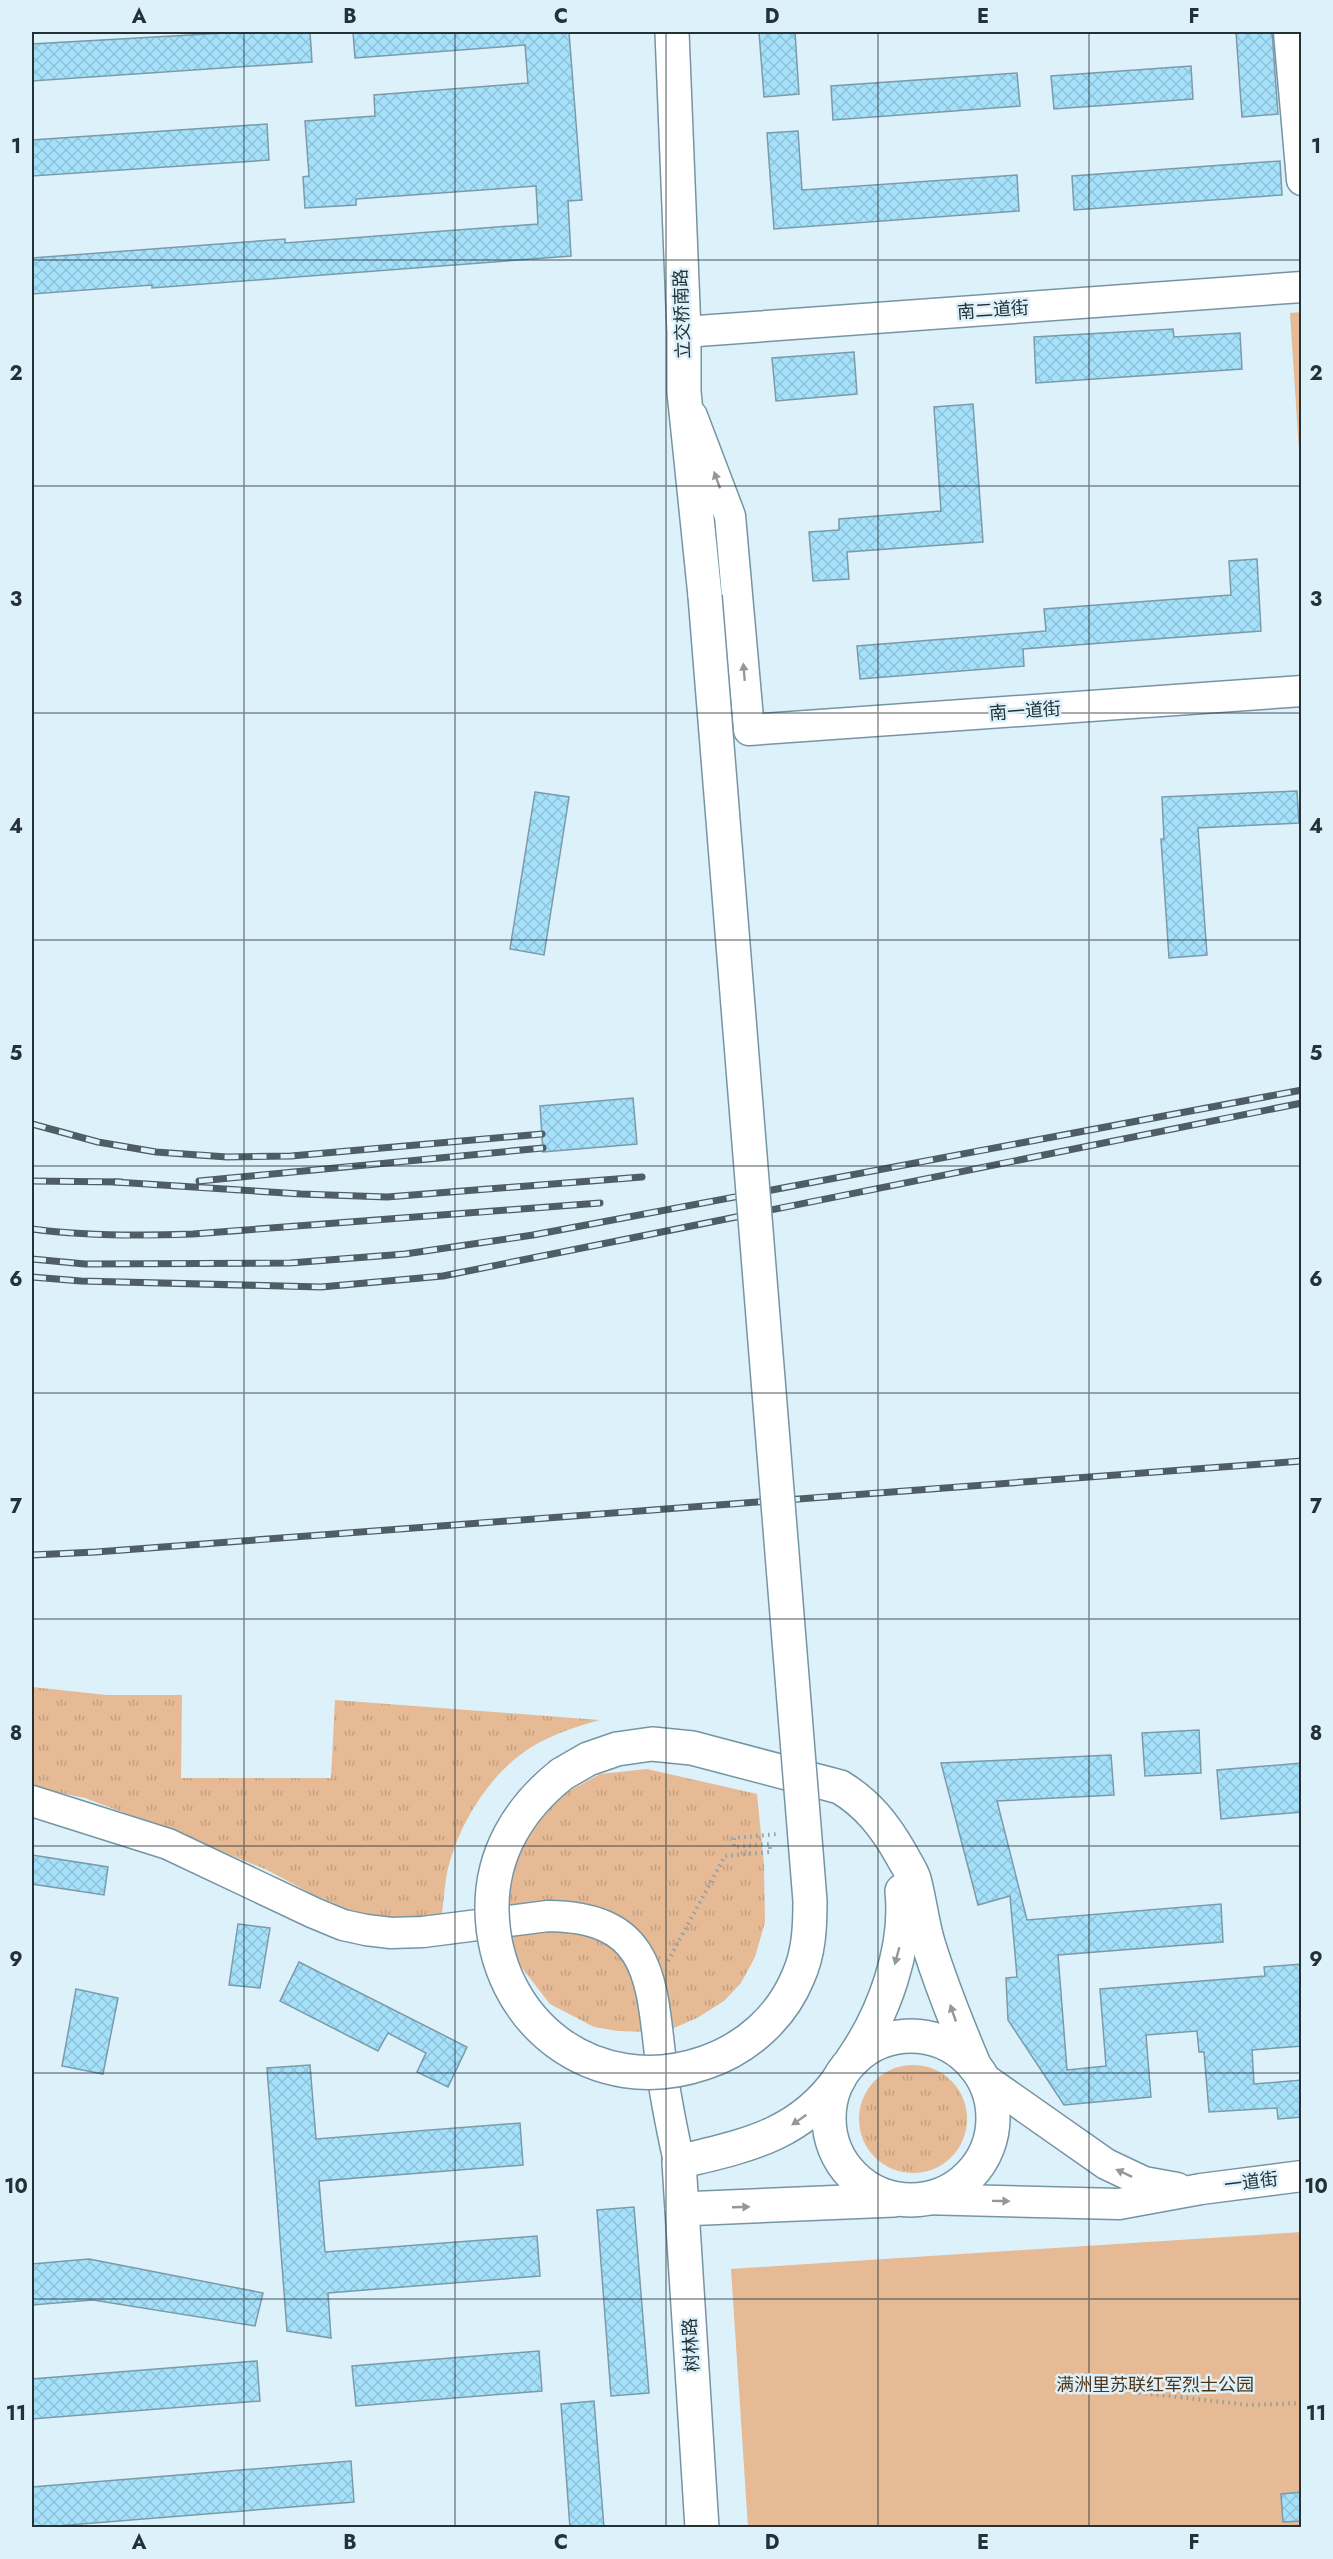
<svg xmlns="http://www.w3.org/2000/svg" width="1333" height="2559" font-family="Jost,'Noto Sans SC',sans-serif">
<defs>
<pattern id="grass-tufts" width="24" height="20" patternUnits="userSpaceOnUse" patternTransform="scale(1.5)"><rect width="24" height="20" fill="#e5ba95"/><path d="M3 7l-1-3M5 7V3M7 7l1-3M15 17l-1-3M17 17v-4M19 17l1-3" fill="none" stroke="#c4a081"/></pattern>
<pattern id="building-cross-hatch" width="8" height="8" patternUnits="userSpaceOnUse" patternTransform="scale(1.5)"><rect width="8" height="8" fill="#a6e1fb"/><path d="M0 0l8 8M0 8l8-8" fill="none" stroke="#8fc2d8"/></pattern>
</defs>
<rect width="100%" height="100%" fill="#ddf1fb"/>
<g fill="url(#grass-tufts)">
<path d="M32 1687 107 1695H182L181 1778H331L335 1700 600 1720C572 1728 543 1737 520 1755 484 1782 453 1835 446 1879 444 1893 443 1907 441 1921L420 1922 359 1914 314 1895 267 1870 173 1831 85 1798 32 1787Z"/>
<polygon points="647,1769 757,1794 764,1864 765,1922 755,1957 741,1983 724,2001 697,2018 674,2028 650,2032 618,2031 594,2027 550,2004 519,1964 506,1931 509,1864 551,1801 600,1774"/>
<circle cx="913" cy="2119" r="54"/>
</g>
<g fill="#e5ba95">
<polygon points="1301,312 1302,312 1301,482 1290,313"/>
<polygon points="1301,2232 1301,2527 748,2527 731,2269"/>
</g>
<g fill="url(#building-cross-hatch)" stroke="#7a9ba9" stroke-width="1.5">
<polygon points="243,32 310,32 312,62 32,81 32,44"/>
<polygon points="353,32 569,32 582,200 568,201 571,256 152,288 152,285 32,294 32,258 285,239 285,243 538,224 536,186 356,199 356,205 305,208 303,177 309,176 305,121 375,116 374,95 528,83 525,45 355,58"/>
<polygon points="759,32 795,32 799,94 764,97"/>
<polygon points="1236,32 1272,32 1278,114 1242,117"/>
<polygon points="1191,66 1193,99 1054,109 1051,76"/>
<polygon points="1017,73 1020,106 833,120 831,86"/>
<polygon points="267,124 269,160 32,176 32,140"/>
<polygon points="798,131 802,190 1017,175 1019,211 774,229 767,133"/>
<polygon points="1280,161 1282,195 1074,210 1072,176"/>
<polygon points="1173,329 1174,337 1240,333 1242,369 1036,383 1034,337"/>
<polygon points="854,352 857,394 776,401 772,358"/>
<polygon points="973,404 983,542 847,552 849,579 813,581 809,532 839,530 839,519 941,511 934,407"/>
<polygon points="1257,559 1261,631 1023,649 1024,666 860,679 857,646 1046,631 1044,609 1231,595 1229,561"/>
<polygon points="1297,791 1299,823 1198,828 1207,955 1169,958 1161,839 1164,839 1162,797"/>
<polygon points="535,792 569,797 544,955 510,949"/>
<polygon points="633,1098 637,1144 543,1152 540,1106"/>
<polygon points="1199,1730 1201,1773 1145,1776 1142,1733"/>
<polygon points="1111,1755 1114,1795 997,1801 1027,1920 1221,1904 1223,1942 1058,1955 1067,2070 1106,2066 1100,1989 1265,1976 1264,1967 1302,1964 1302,2046 1252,2050 1254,2084 1302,2080 1302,2117 1278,2119 1277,2108 1209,2112 1204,2052 1199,2052 1197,2031 1146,2035 1151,2097 1064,2105 1008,2020 1006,1978 1017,1977 1010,1896 978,1905 941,1763"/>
<polygon points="1302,1763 1302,1812 1221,1819 1217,1770"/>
<polygon points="32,1855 108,1867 104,1895 32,1884"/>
<polygon points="238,1924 270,1928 260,1988 229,1985"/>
<polygon points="299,1962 467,2047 448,2087 417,2072 426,2053 388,2033 378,2051 280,2001"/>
<polygon points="76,1989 118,1998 103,2074 62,2066"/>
<polygon points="310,2065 316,2139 520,2123 523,2165 319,2181 325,2252 537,2236 540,2276 328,2293 331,2338 287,2331 267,2068"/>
<polygon points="634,2207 649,2393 611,2396 597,2210"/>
<polygon points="89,2259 263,2293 255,2326 93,2300 32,2305 32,2264"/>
<polygon points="539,2351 542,2391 356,2406 352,2366"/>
<polygon points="257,2361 260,2401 32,2419 32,2379"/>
<polygon points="594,2401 604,2528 570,2528 561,2404"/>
<polygon points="351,2461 354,2502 32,2528 32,2487"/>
<polygon points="1302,2492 1302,2521 1283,2522 1281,2494"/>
</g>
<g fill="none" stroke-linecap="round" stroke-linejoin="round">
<defs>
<g id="minor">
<polyline points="1289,32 1302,180"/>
<polyline points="684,332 1302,287"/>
<polyline points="692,416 730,516 749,730 1302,691"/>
<path d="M32 1801 168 1844 314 1913 343 1925 366 1930 391 1933 423 1932 548 1916C653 1917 651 1981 661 2063 665 2097 672 2130 679 2162"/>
<polyline points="982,2077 1106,2164 1144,2182 1177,2188"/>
<polyline points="921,2199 1119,2204 1201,2189 1302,2176"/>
</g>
<g id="major">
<polyline points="672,32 684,332 684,392 705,596"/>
<path d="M562 1774 588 1759 617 1749 652 1744 692 1748 840 1787C868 1804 885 1826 901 1854 905 1862 911 1870 914 1879 920 1901 922 1924 929 1946 942 1987 958 2027 975 2067"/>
<circle cx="911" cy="2118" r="82"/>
<path d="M852 2060C884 2014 908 1948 902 1891"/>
<polyline points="682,2209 894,2200"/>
<path d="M702 2528 679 2162C743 2146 798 2137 839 2079"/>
</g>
</defs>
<use href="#minor" stroke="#7595a4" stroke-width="33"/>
<use href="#major" stroke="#7595a4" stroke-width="36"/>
<g stroke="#8d9fa7" stroke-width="4" stroke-dasharray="1.5 4.5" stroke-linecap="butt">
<polyline points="668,1961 725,1856 770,1852 770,1844 734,1847 734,1838 778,1834"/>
<polyline points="1133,2392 1249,2405 1302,2403"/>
</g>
<use href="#minor" stroke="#fff" stroke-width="30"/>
<use href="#major" stroke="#fff" stroke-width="33"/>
<defs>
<g id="rail">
<polyline points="32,1124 98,1142 156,1152 227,1157 291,1156 542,1134"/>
<polyline points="32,1181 121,1182"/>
<polyline points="199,1181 543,1148"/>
<polyline points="115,1182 301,1194 387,1197 642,1177"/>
<path d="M32 1229C85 1236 139 1236 193 1234L600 1203"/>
<polyline points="32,1259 85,1264 290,1263 405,1254 533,1235 1302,1090"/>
<polyline points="32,1277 81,1281 321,1287 443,1276 1302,1103"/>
<polyline points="32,1555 96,1552 1302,1461"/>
</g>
</defs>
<use href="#rail" stroke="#4f5e65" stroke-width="7"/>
<use href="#rail" stroke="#ddf1fb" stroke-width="4.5" stroke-dasharray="14" stroke-linecap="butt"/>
<defs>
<path id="major-bridge" d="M562 1774C519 1808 491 1854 492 1910 494 2023 595 2100 704 2063 746 2049 781 2018 798 1977 809 1953 810 1927 810 1901L705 596"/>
</defs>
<use href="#major-bridge" stroke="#7595a4" stroke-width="36" stroke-linecap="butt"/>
<use href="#major-bridge" stroke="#fff" stroke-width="33"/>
</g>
<defs><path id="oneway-solid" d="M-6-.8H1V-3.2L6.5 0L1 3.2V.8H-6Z" transform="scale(1.5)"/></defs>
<g fill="#92989c">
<use href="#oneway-solid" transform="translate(717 480) rotate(-110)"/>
<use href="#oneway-solid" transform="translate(744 672) rotate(-95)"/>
<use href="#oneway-solid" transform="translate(897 1956) rotate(105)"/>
<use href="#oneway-solid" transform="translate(953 2013) rotate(-109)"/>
<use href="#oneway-solid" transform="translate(799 2120) rotate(145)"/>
<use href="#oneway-solid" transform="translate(1124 2173) rotate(-155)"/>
<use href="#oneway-solid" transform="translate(1001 2201) rotate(1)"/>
<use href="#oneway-solid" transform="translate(741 2207) rotate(-2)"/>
</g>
<path fill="none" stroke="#243238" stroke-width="1.5" stroke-opacity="0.55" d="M244 32V2528M455 32V2528M666 32V2528M878 32V2528M1089 32V2528M32 260H1302M32 486H1302M32 713H1302M32 940H1302M32 1166H1302M32 1393H1302M32 1619H1302M32 1846H1302M32 2073H1302M32 2299H1302"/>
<g text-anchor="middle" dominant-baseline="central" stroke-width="5" stroke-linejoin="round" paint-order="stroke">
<g font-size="18" fill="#243238" stroke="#ddf1fb">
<text transform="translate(993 310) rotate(-4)">南二道街</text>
<text transform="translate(682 314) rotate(-92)">立交桥南路</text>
<text transform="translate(1025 711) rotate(-4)">南一道街</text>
<text transform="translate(1251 2182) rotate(-7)">一道街</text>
<text transform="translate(691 2345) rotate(-93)">树林路</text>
</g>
<g font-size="18" fill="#523519" stroke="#ddf1fb">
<text x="1155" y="2385">满洲里苏联红军烈士公园</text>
</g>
</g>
<rect width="1333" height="2559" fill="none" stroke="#ddf1fb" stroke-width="66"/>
<rect x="33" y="33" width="1267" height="2493" fill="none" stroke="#243238" stroke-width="2"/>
<g font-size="20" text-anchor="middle" font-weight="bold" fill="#243238">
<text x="139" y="23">A</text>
<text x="350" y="23">B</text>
<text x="561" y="23">C</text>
<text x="772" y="23">D</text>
<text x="983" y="23">E</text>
<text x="1194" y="23">F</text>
<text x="16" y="153">1</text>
<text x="1316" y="153">1</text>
<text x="16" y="380">2</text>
<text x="1316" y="380">2</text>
<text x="16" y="606">3</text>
<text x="1316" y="606">3</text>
<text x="16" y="833">4</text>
<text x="1316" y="833">4</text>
<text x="16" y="1060">5</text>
<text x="1316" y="1060">5</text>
<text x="16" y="1286">6</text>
<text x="1316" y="1286">6</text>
<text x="16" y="1513">7</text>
<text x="1316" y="1513">7</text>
<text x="16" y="1740">8</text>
<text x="1316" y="1740">8</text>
<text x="16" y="1966">9</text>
<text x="1316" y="1966">9</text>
<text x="16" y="2193">10</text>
<text x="1316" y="2193">10</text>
<text x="16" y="2420">11</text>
<text x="1316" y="2420">11</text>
<text x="139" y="2549">A</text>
<text x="350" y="2549">B</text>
<text x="561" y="2549">C</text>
<text x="772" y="2549">D</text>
<text x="983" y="2549">E</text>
<text x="1194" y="2549">F</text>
</g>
</svg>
